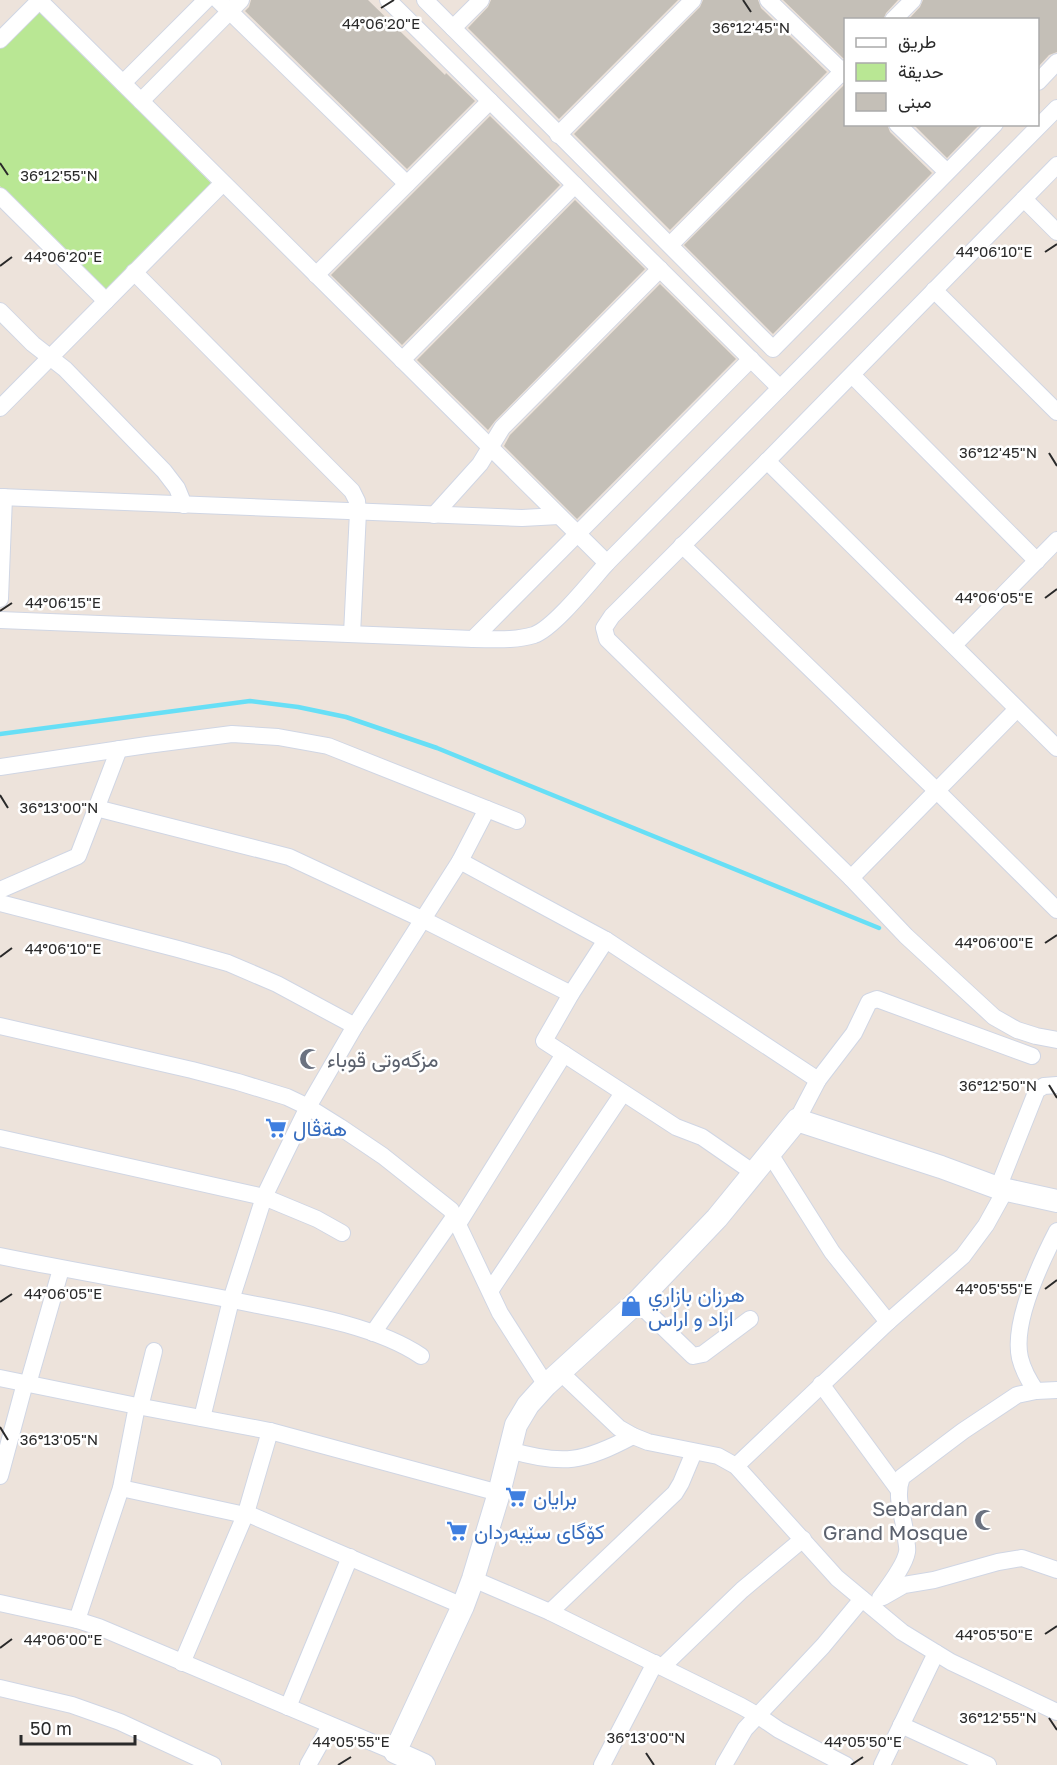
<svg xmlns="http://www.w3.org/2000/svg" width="1057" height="1765" font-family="'Golos Text',Vazirmatn,sans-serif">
<rect width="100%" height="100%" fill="#ede3db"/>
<polygon fill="#b9e794" points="39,9 213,185 106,292 0,186 0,48"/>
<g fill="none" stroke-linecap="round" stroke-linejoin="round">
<polyline stroke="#67dff6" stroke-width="4.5" points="0,734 250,701 298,707 346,717 437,748 879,928"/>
</g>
<g fill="#c4bfb7">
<polygon points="251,0 368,0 445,75 446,73 475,101 407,169 245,11 249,7"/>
<polygon points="491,0 678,0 559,119 468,28 488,7"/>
<polygon points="703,0 758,0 761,8 827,72 670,230 574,134 700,7"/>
<polygon points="783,0 898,0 886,13 883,20 846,20 846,58 843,58"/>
<polygon points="923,0 1057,0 1057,52 1049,55 1038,67 1038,20 908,20 920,7"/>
<polygon points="844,85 846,85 846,124 887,124 890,132 932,173 773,334 684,245"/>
<polygon points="490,116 560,185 402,345 331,275"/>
<polygon points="913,124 980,124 947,158"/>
<polygon points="575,200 645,269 495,421 488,430 417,360"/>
<polygon points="660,284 736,359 577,519 504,446 510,435"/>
</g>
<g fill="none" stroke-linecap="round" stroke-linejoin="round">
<defs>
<g id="street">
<polyline points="39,0 607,563"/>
<polyline points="218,0 407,184"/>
<polyline points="388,0 780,388"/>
<polyline points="425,0 773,349 995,124"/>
<polyline points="768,0 846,75"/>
<polyline points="893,20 913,0"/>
<polyline points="453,28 481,0"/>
<polyline points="0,40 39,1"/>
<polyline points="1038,82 1057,62"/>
<polyline points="123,83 206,0"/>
<polyline points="141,101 241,0"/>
<polyline points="897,124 947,172"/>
<polyline points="558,135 693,0"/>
<polyline points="1057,165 770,458 612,616 604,628 607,639 851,878 906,936 994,1017 1017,1030 1036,1036 1057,1040"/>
<polyline points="0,196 106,301"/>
<polyline points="1024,199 1057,232"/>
<polyline points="670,245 846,68"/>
<polyline points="134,272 352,491 357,501 358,512 352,634"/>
<polyline points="316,275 490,101"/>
<polyline points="934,290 1057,412"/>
<polyline points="0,311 33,344 65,369 164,471 177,488 184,505"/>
<polyline points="402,360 575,185"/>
<polyline points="852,375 1037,561"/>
<polyline points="0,408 223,183"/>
<polyline points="767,461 1057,748"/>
<polyline points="0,497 522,518 559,516"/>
<polyline points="434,515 480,464 502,428 660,269"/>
<polyline points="682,545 937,791 1057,910"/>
<polyline points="0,599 4,497"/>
<path d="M0 620 473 639C493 639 515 641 534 635 554 628 591 581 607 563L1057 108"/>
<polyline points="473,639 751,359"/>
<polyline points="954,645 1057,540"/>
<polyline points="0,767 147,745 232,734 278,737 328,746 517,821"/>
<polyline points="96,808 289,857 424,920 571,994"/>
<polyline points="460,861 606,940 818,1080"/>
<polyline points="851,878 1017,709"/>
<polyline points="0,890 78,856 119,749"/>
<polyline points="0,903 178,949 228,963 277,984 355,1026"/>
<polyline points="606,940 571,994 544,1041 676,1127 702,1137 754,1173"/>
<polyline points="0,1026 192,1070 238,1082 287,1097 308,1107 340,1127 383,1156 451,1210 500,1313 546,1385"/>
<polyline points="797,1120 818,1080 854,1033 869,1002 877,999 1032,1056"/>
<polyline points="0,1138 264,1197 317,1219 342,1233"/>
<polyline points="770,1154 832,1252 888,1322"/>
<polyline points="998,1188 1037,1090 1044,1086 1057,1085"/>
<polyline points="458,1224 564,1054"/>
<path d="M0 1256C84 1273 168 1287 252 1304 304 1314 377 1326 421 1356"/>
<polyline points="490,1291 623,1093"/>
<polyline points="637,1302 693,1356 703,1354 750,1319"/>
<polyline points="373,1333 454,1217"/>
<polyline points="560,1372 619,1428 633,1436 648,1442 718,1456 736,1466 837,1578 902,1632 951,1662 1057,1712"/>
<polyline points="0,1378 137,1406 270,1431 499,1493"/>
<polyline points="28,1384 61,1269"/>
<polyline points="821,1384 898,1489"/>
<path d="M1036 1391C1029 1381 1023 1370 1020 1358 1012 1323 1041 1262 1057 1231"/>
<polyline points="140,1407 154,1351"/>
<polyline points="202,1418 231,1300 264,1197 280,1164 308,1107 355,1026 460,861 487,809"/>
<path d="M509 1450C563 1466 584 1462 633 1436"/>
<polyline points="736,1466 888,1322 963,1256 986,1225 1006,1189"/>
<polyline points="0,1476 25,1383"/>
<polyline points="121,1488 245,1515"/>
<polyline points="246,1513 463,1606"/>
<polyline points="473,1579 550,1612 741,1706 757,1715 779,1730 846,1765"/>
<polyline points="883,1597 904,1585 934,1580 998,1562 1022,1558 1057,1570"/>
<path d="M880 1598C888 1587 905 1565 907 1552 908 1548 906 1542 906 1538 904 1516 894 1498 902 1477L963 1431 1017 1395 1036 1391 1057 1390"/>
<polyline points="0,1603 77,1620 99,1627 395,1752"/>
<polyline points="550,1612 675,1493 681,1483 694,1452"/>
<polyline points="77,1620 121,1488 137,1406"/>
<polyline points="182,1663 246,1513 270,1431"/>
<polyline points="662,1667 742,1590 803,1539"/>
<polyline points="0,1688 72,1705 120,1722 213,1765"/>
<polyline points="288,1707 350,1557"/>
<polyline points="901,1725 988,1765"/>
<polyline points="308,1765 330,1726"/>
<polyline points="602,1765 655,1663"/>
<polyline points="724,1765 745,1729 823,1646 862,1599"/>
<polyline points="882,1765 936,1653"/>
</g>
<polyline id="secondary" points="424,1765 395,1752 463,1606 473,1579 499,1493 516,1425 528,1405 546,1385 637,1302 717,1218 797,1120 941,1167 998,1188 1057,1201"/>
</defs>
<use href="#street" stroke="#d0d6e4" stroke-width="18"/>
<use href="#secondary" stroke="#d0d6e4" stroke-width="24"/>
<use href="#street" stroke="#fff" stroke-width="16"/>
<use href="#secondary" stroke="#fff" stroke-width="22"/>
</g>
<path fill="none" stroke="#2a2a2a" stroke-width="2" d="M743 0 751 12M381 8 394 0M0 163 8 175M1045 252 1057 244M0 266 12 257M1049 453 1057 466M1045 598 1057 589M0 611 12 603M0 795 8 808M1045 943 1057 935M0 957 12 948M1049 1085 1057 1098M1045 1289 1057 1280M0 1302 12 1294M0 1427 8 1440M1045 1634 1057 1626M0 1648 12 1639M1049 1718 1057 1730M646 1753 654 1765M338 1765 351 1757M851 1765 863 1757"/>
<defs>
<symbol id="mosque-bare" viewBox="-9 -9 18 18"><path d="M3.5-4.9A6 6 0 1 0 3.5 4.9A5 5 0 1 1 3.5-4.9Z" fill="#6b7280" stroke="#fff" stroke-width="2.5" paint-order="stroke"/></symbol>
<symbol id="supermarket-bare" viewBox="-9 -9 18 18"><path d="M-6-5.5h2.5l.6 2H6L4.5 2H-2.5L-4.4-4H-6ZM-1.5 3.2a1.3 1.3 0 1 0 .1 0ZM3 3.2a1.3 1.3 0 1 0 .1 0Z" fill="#3f7fe0" stroke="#fff" stroke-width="2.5" paint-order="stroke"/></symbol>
<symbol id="shop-bare" viewBox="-9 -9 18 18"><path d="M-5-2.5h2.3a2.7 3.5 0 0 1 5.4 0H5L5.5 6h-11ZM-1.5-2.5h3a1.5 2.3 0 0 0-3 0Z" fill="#3f7fe0" stroke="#fff" stroke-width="2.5" paint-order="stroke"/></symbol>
</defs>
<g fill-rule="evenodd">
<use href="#mosque-bare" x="295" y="1044" width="30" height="30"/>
<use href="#supermarket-bare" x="261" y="1113" width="30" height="30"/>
<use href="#shop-bare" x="616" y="1291" width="30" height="30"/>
<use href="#supermarket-bare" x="501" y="1482" width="30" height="30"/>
<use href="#mosque-bare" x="970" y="1505" width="30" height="30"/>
<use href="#supermarket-bare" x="442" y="1516" width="30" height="30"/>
</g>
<g text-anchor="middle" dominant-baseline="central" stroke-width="5" stroke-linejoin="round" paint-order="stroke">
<g font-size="21" fill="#5b616d" stroke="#fff" text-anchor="start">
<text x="327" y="1059">مزگەوتی قوباء</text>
<text x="968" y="1508" text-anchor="end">Sebardan<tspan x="968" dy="24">Grand Mosque</tspan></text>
</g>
<g font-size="21" fill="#366cbe" stroke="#fff" text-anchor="start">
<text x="293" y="1128">هةڤال</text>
<text x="648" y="1294">هرزان بازاري<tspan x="648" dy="24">ازاد و اراس</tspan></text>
<text x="533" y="1497">برايان</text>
<text x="474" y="1531">کۆگای سێبەردان</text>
</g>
</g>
<g font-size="15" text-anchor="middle" fill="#2a2a2a" stroke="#fff" stroke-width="5" stroke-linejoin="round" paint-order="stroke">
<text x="381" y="29">44°06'20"E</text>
<text x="751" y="33">36°12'45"N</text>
<text x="59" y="181">36°12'55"N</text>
<text x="994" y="257">44°06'10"E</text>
<text x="63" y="262">44°06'20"E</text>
<text x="998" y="458">36°12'45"N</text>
<text x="994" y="603">44°06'05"E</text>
<text x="63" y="608">44°06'15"E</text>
<text x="59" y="813">36°13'00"N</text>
<text x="994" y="948">44°06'00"E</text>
<text x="63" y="954">44°06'10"E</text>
<text x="998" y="1091">36°12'50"N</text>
<text x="994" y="1294">44°05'55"E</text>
<text x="63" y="1299">44°06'05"E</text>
<text x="59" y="1445">36°13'05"N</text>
<text x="994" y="1640">44°05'50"E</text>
<text x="63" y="1645">44°06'00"E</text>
<text x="998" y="1723">36°12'55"N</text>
<text x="646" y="1743">36°13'00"N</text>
<text x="351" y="1747">44°05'55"E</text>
<text x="863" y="1747">44°05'50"E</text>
</g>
<rect x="844" y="18" width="195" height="108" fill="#ffffff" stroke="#aaaaaa" stroke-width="1.5"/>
<rect x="856" y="38" width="30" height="9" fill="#ffffff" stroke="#aaaaaa" stroke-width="1.5"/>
<text x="898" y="48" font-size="18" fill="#2a2a2a">طريق</text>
<rect x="856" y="63" width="30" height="18" fill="#b9e794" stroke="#aaaaaa" stroke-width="1.5"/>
<text x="898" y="78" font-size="18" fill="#2a2a2a">حديقة</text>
<rect x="856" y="93" width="30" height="18" fill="#c4bfb7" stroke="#aaaaaa" stroke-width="1.5"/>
<text x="898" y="108" font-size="18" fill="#2a2a2a">مبنى</text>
<path d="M21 1735v9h114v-9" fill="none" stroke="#2a2a2a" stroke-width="3"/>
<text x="30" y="1735" font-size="18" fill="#2a2a2a" stroke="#ffffff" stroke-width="4.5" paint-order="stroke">50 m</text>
</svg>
